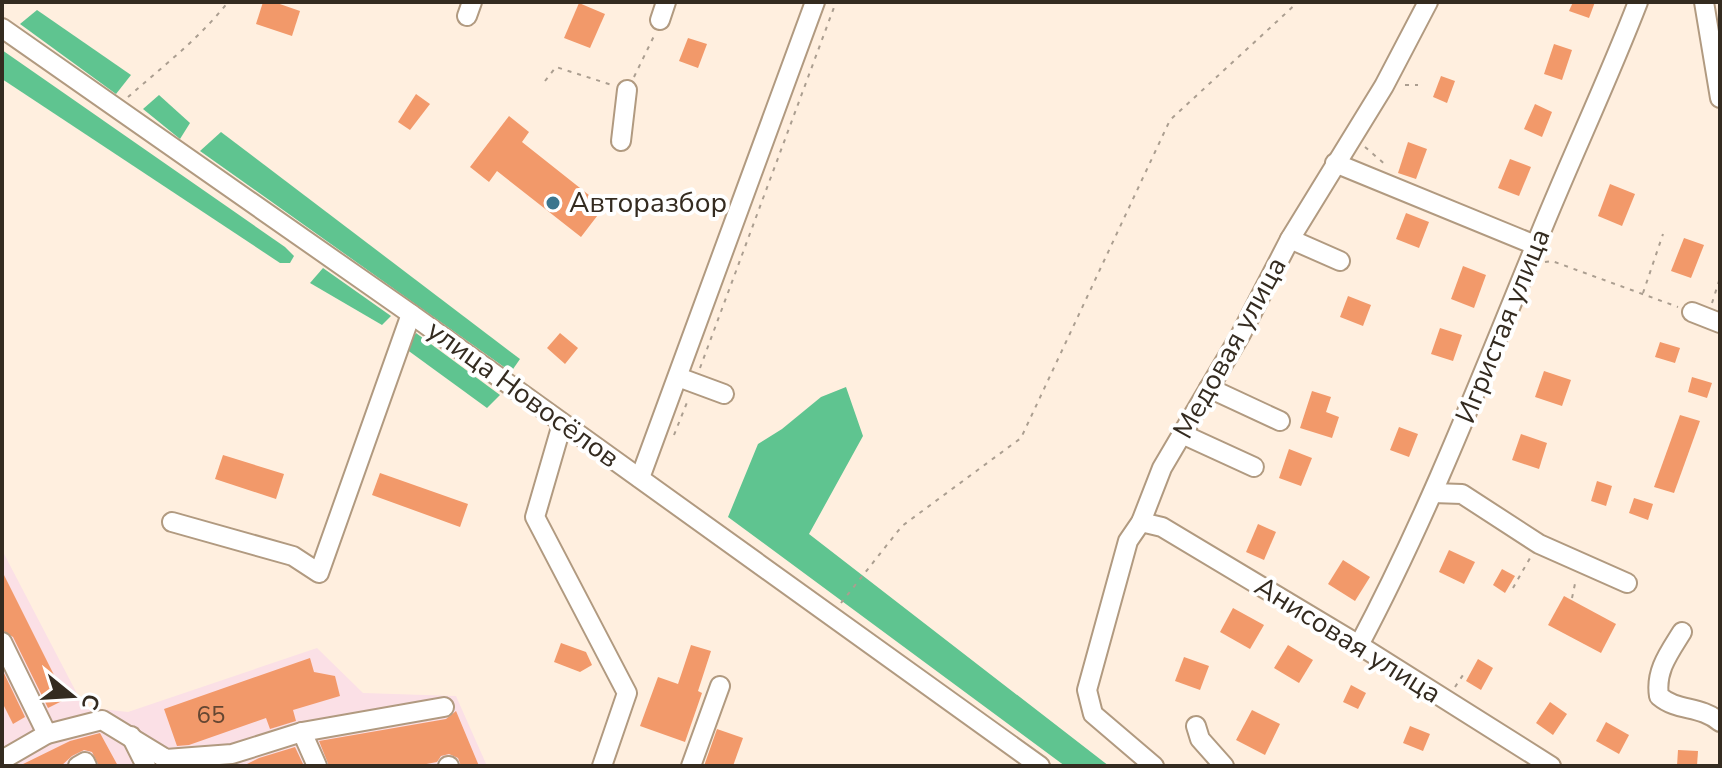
<svg xmlns="http://www.w3.org/2000/svg" width="1722" height="768" font-family="'Nunito Sans',sans-serif">
<rect width="100%" height="100%" fill="#ffefdf"/>
<polygon fill="#fbe0e6" points="2,550 84,707 128,712 317,648 363,693 456,696 487,766 2,766"/>
<g fill="#5fc490">
<polygon points="37,10 131,75 116,94 20,24"/>
<polygon points="2,50 285,247 294,256 290,263 280,263 2,79"/>
<polygon points="159,95 190,123 180,139 143,109"/>
<polygon points="221,132 520,359 511,372 200,151"/>
<polygon points="323,268 391,316 382,325 310,283"/>
<polygon points="416,333 500,395 487,408 406,349"/>
<polygon points="846,387 863,436 809,534 1109,766 1065,766 728,517 758,444 782,429 821,397"/>
</g>
<g fill="#f2996a">
<polygon points="263,2 274,2 300,11 292,36 256,24"/>
<polygon points="1573,2 1595,2 1589,18 1569,11"/>
<polygon points="579,3 605,14 590,48 564,38"/>
<polygon points="688,38 707,44 698,68 679,61"/>
<polygon points="1554,44 1572,50 1562,80 1544,74"/>
<polygon points="1441,76 1455,81 1447,103 1433,97"/>
<polygon points="416,94 430,104 410,130 398,122"/>
<polygon points="1535,104 1552,112 1542,137 1524,129"/>
<polygon points="509,116 529,132 522,142 604,207 581,237 497,171 489,182 470,167"/>
<polygon points="1408,142 1427,149 1416,179 1398,173"/>
<polygon points="1510,159 1531,167 1519,196 1498,188"/>
<polygon points="1610,184 1635,194 1622,226 1598,216"/>
<polygon points="1406,213 1429,222 1419,248 1396,239"/>
<polygon points="1684,238 1704,245 1691,278 1671,271"/>
<polygon points="1463,266 1486,275 1474,308 1451,299"/>
<polygon points="1348,296 1371,305 1363,326 1340,317"/>
<polygon points="1440,328 1462,335 1453,361 1431,354"/>
<polygon points="560,333 578,348 565,364 547,348"/>
<polygon points="1660,342 1680,348 1675,363 1655,357"/>
<polygon points="1544,371 1571,380 1562,406 1535,397"/>
<polygon points="1692,377 1712,383 1707,398 1688,392"/>
<polygon points="1312,391 1331,397 1326,412 1339,417 1332,438 1300,428"/>
<polygon points="1680,415 1700,421 1674,493 1654,487"/>
<polygon points="1399,427 1418,434 1409,457 1390,450"/>
<polygon points="1521,434 1547,443 1539,469 1512,460"/>
<polygon points="1289,449 1312,458 1301,486 1279,478"/>
<polygon points="223,455 284,474 276,499 215,479"/>
<polygon points="380,473 468,504 460,527 372,495"/>
<polygon points="1597,481 1612,486 1606,506 1591,501"/>
<polygon points="1634,498 1653,504 1648,520 1629,513"/>
<polygon points="1258,524 1276,532 1264,560 1246,552"/>
<polygon points="1449,550 1475,562 1464,584 1439,572"/>
<polygon points="1343,560 1370,577 1355,601 1328,584"/>
<polygon points="1502,569 1515,576 1505,593 1493,585"/>
<polygon points="2,571 66,699 48,708 13,637 2,630"/>
<polygon points="1564,596 1616,624 1601,653 1548,625"/>
<polygon points="1233,608 1264,625 1250,649 1220,632"/>
<polygon points="561,643 586,652 592,665 580,672 554,662"/>
<polygon points="691,645 711,651 698,691 702,693 685,742 640,726 658,677 678,684"/>
<polygon points="1288,645 1313,660 1299,683 1274,668"/>
<polygon points="1184,657 1209,666 1200,690 1175,681"/>
<polygon points="310,658 314,672 335,676 340,696 293,710 296,721 270,729 266,718 189,745 177,746 164,709"/>
<polygon points="1478,659 1493,668 1481,690 1466,681"/>
<polygon points="2,669 25,717 13,724 2,702"/>
<polygon points="1351,685 1366,693 1358,709 1343,702"/>
<polygon points="1550,702 1567,714 1553,735 1536,723"/>
<polygon points="1252,710 1280,724 1265,755 1236,740"/>
<polygon points="456,711 479,766 461,766 458,758 449,754 441,756 437,762 416,766 329,766 319,741 446,719"/>
<polygon points="1606,722 1629,735 1619,754 1596,741"/>
<polygon points="1410,726 1430,734 1423,751 1403,743"/>
<polygon points="717,729 743,738 733,766 704,766"/>
<polygon points="100,733 118,766 99,766 92,752 84,750 72,756 61,766 19,766 70,741"/>
<polygon points="295,747 304,766 243,766 259,758"/>
<polygon points="1678,750 1698,751 1697,766 1677,766"/>
</g>
<g fill="none" stroke-linecap="round" stroke-linejoin="round">
<defs>
<g id="minor">
<polyline points="1704,2 1720,98"/>
<polyline points="467,16 472,2"/>
<polyline points="660,20 666,2"/>
<polyline points="2,28 411,314 1040,766"/>
<polyline points="621,141 627,90"/>
<polyline points="1335,163 1535,245"/>
<polyline points="1290,239 1340,261"/>
<polyline points="1692,312 1720,323"/>
<polyline points="678,377 724,394"/>
<polyline points="1209,388 1280,421"/>
<polyline points="562,424 535,517 627,693 602,766"/>
<polyline points="1182,434 1254,467"/>
<polyline points="640,478 815,2"/>
<polyline points="1433,493 1462,494 1539,544 1627,583"/>
<polyline points="172,522 293,556 319,573 411,314"/>
<polyline points="1141,522 1162,527 1359,645 1551,766"/>
<path d="M1682 632C1669 653 1655 671 1659 696 1678 712 1700 705 1720 722"/>
<polyline points="2,642 47,734"/>
<path d="M1359 645C1427 517 1479 383 1534 249 1567 166 1606 85 1638 2"/>
<polyline points="1196,726 1200,739 1224,766"/>
<polyline points="302,732 317,766"/>
<polyline points="131,736 146,766"/>
<polyline points="2,760 47,734 102,720 166,759 232,754 302,732 444,707"/>
<polyline points="78,766 85,762 87,766"/>
<polyline points="448,766 449,766"/>
<polyline points="691,766 720,686"/>
<polyline points="1154,766 1093,714 1087,690 1128,541 1141,522 1162,468 1241,334 1290,239 1384,86 1428,2"/>
</g>
</defs>
<use href="#minor" stroke="#b19a80" stroke-width="22"/>
<g stroke="#ab9e90" stroke-width="2" stroke-dasharray="4 6" stroke-linecap="butt">
<polyline points="634,77 654,36"/>
<polyline points="545,81 556,67 612,85"/>
<polyline points="1405,85 1418,85"/>
<path d="M128 97C162 67 200 38 228 2"/>
<polyline points="1365,147 1387,166"/>
<polyline points="1545,262 1552,261 1678,307"/>
<polyline points="1643,293 1663,234"/>
<polyline points="1712,303 1720,278"/>
<polyline points="700,368 836,2"/>
<polyline points="674,435 688,400"/>
<polyline points="1513,588 1530,558"/>
<polyline points="1572,598 1576,579"/>
<polyline points="841,603 902,526 1021,438 1170,120 1298,2"/>
<polyline points="1455,687 1463,675"/>
</g>
<use href="#minor" stroke="#fff" stroke-width="18"/>
</g>
<circle fill="#3b758e" stroke="#fff" stroke-width="3" cx="553" cy="203" r="8"/>
<g text-anchor="middle" dominant-baseline="central" stroke-width="8" stroke-linejoin="round" paint-order="stroke">
<g font-size="24" fill="#644632">
<text x="211" y="715">65</text>
</g>
<g font-size="28" fill="#342b20" stroke="#fff" text-anchor="start">
<text x="569" y="203">Авторазбор</text>
</g>
<g font-size="28" fill="#342b20" stroke="#fff">
<text transform="translate(1503 326) rotate(-68)">Игристая улица</text>
<text transform="translate(1230 348) rotate(-61)">Медовая улица</text>
<text transform="translate(523 394) rotate(36)">улица Новосёлов</text>
<text transform="translate(1348 640) rotate(32)">Анисовая улица</text>
</g>
</g>
<rect width="1722" height="768" fill="none" stroke="#342b20" stroke-width="8"/>
<g transform="translate(72 696) rotate(108)" stroke="#ffffff" stroke-width="6" paint-order="stroke">
<path d="M0-6L14 30L0 20L-14 30Z" fill="#342b20"/>
<text y="-12" font-size="22" font-weight="bold" text-anchor="middle" fill="#342b20">С</text>
</g>
</svg>
